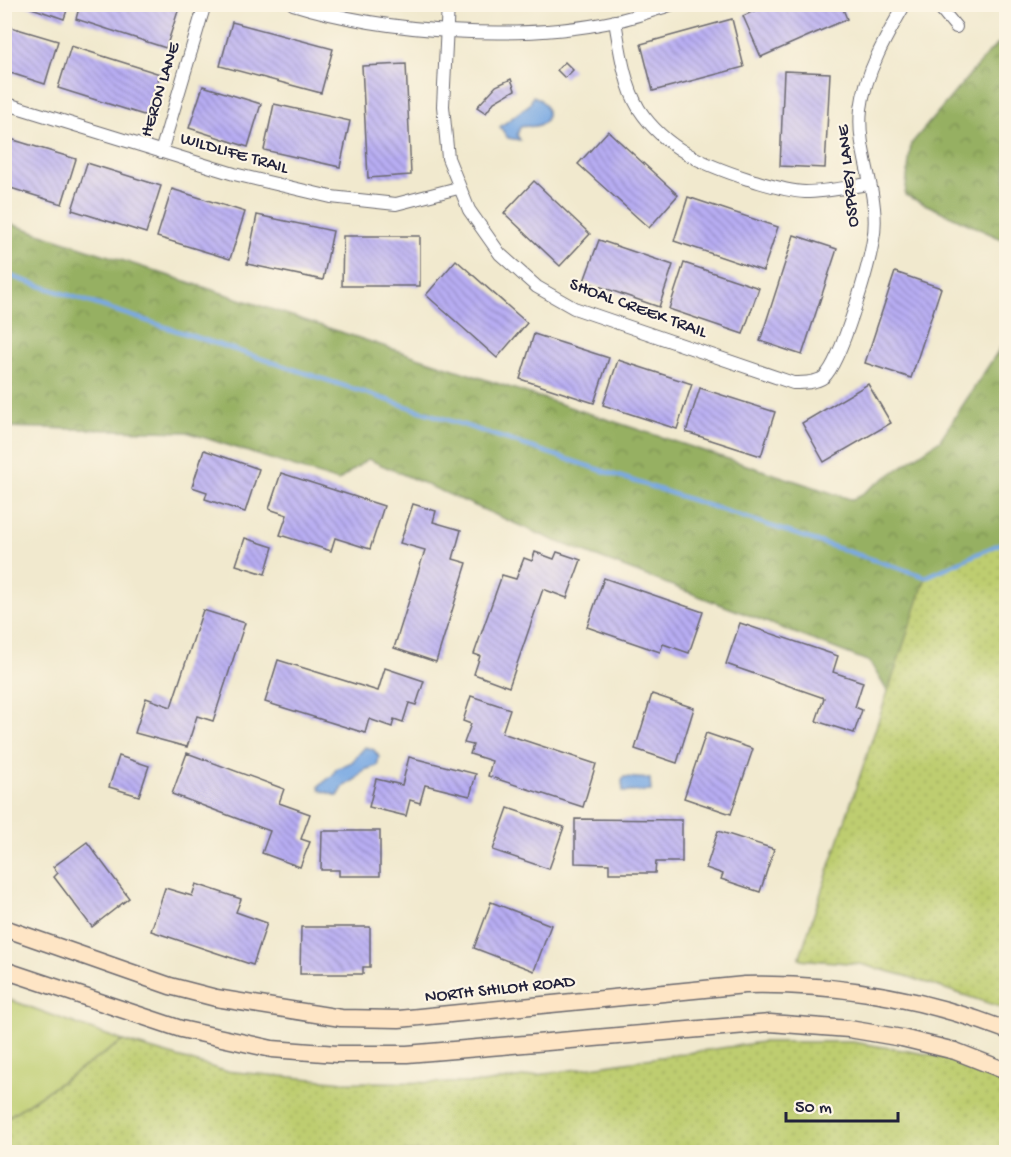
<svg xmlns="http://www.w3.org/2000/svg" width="1011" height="1157" font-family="'Gochi Hand',sans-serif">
<defs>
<pattern id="forest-crowns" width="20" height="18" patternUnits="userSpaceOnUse" patternTransform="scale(1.5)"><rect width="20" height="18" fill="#96b062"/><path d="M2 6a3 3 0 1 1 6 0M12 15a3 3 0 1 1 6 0" fill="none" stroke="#7a8f52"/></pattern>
<pattern id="park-dots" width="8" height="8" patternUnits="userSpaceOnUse" patternTransform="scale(1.5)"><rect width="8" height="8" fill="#becd70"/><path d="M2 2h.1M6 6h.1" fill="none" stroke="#a3b062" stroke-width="1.8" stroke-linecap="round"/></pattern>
<pattern id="building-back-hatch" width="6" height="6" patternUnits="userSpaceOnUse" patternTransform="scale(1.5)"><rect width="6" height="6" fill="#b8adf3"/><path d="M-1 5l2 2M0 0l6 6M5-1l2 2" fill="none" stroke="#958cc6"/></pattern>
</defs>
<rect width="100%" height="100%" fill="#fcf5e5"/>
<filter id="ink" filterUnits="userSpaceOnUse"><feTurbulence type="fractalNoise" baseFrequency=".0167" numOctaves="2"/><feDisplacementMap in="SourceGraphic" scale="12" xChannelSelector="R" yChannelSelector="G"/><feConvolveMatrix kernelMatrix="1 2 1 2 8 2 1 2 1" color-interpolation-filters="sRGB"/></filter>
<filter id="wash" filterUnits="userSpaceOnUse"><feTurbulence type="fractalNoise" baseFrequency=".008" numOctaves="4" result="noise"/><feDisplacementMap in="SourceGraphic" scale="24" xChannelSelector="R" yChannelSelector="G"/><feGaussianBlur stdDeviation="1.35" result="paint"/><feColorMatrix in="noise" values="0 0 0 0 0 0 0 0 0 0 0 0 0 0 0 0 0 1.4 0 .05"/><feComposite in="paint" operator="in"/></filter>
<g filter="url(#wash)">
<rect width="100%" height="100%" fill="#f1e9ce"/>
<polygon fill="#becd70" stroke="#707856" stroke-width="1.5" points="5,998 123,1041 5,1119"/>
<g fill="url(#forest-crowns)" stroke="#5c694e" stroke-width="1.5">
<polygon points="1006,37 1006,241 905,195 911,144 988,53"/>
<polygon points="5,222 853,500 940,440 1006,339 1006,612 896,706 870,662 553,540 368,459 338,481 187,432 5,427"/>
</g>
<g fill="url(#park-dots)" stroke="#707856" stroke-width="1.5">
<polygon points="1006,541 1006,1009 906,976 860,964 799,959 926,577"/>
<polygon points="123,1041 225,1071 345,1082 482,1083 762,1042 853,1042 956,1059 1006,1085 1006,1152 5,1152 5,1119"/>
</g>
<g fill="#79a9e3" stroke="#4e668f" stroke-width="1.5">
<path d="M533 96C545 99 555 118 539 125 533 128 526 125 520 127L517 135 520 140 508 138 500 127 530 104Z"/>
<polygon points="365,747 374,750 379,757 377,766 364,770 356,779 344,786 338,796 320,790 319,786 333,775 336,769 352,762"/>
<polygon points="624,777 650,779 651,791 623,792 622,781"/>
</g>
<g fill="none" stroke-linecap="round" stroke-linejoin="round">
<polyline stroke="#79a9e3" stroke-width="4.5" points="4,274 926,577 1006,541"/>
</g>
<g id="blocks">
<g fill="url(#building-back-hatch)">
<polygon points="20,4 69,4 64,19"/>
<polygon points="80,4 178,4 180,5 166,48 76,19"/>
<polygon points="770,4 841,4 847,19 761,57 743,16"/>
<polygon points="732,19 744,67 653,91 641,44"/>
<polygon points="232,22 333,49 321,93 220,66"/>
<polygon points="4,25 58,41 45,84 4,71"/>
<polygon points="71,46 160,74 147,116 58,88"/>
<polygon points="565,62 573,70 565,78 557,70"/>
<polygon points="406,64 411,175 368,178 362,66"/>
<polygon points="784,71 830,73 825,168 780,166"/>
<polygon points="511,79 515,90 494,102 486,113 477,107 496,86"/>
<polygon points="203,86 261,104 248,147 189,128"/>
<polygon points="274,104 350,121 340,167 264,150"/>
<polygon points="608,131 678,195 649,228 578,164"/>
<polygon points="4,137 76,159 62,204 4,186"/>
<polygon points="87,163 161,186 146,233 72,210"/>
<polygon points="534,181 590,234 560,266 504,213"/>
<polygon points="172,189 245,212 230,259 157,237"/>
<polygon points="688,197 778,227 763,271 674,241"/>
<polygon points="257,215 333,231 323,280 247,264"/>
<polygon points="794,235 837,249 802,355 760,341"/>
<polygon points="343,236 420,236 420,286 342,286"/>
<polygon points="599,240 673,265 659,307 584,281"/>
<polygon points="456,260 527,323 497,358 426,295"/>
<polygon points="684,263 759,288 743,334 669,309"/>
<polygon points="895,272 941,288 911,378 865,363"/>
<polygon points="534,334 609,358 594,403 520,379"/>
<polygon points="618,360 692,384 677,429 603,405"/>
<polygon points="868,384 891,423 824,462 802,423"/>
<polygon points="700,388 775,412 761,456 686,432"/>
<polygon points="204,450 259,469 245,512 205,499 207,492 192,487"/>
<polygon points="281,473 384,506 370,549 335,538 331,551 280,535 287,515 269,509"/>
<polygon points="413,504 436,511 433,522 461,530 453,559 467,563 436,662 394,648 425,550 400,543"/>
<polygon points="245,538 273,547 265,574 236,565"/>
<polygon points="535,552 554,559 557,552 581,560 567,598 543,589 509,687 474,674 480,656 474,654 502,575 516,579 524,558 532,561"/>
<polygon points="604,578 703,612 689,653 663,644 660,652 587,627"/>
<polygon points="203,610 245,623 213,721 197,716 187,747 135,733 146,698 171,707"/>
<polygon points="740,623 838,656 833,672 863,682 855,707 862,710 854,733 816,721 824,698 726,664"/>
<polygon points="278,660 378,691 385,668 424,681 416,705 409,703 403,722 394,719 392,727 369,719 365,733 265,702"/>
<polygon points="652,694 694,708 677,763 635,749"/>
<polygon points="471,696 510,709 502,733 596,764 583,807 488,776 492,761 470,754 473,745 464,743 471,724 463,721"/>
<polygon points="706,733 753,749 731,814 684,798"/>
<polygon points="187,753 284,789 279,803 310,814 301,839 310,842 300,867 262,853 270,831 172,794"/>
<polygon points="119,756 149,766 139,796 109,787"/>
<polygon points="409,757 476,774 470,796 425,785 420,803 410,800 406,816 369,807 376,779 402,785"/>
<polygon points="508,808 564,827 549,869 493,850"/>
<polygon points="575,819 682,820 682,862 656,862 655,873 609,873 609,864 575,863"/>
<polygon points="322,831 380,831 380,876 339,876 339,870 321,870"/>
<polygon points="718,831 774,849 760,892 721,879 723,874 706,868"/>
<polygon points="87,842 129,898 92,927 54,877 58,873 53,867"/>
<polygon points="196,884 241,899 236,912 267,923 253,965 151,931 165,888 192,896"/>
<polygon points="491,902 551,925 534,971 474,948"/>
<polygon points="301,927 370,927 370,967 363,967 363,974 300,974"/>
</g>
</g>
</g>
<g filter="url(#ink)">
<use href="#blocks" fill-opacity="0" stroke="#6a686e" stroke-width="1.5"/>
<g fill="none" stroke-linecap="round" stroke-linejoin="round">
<defs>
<g id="street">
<path d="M293 4C386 33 521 42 616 21 635 17 654 10 673 4"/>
<path d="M448 4 443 106 448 158 469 210 500 254 537 287 574 308 793 383C803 383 816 383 824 377 841 362 869 266 873 240 875 230 875 218 874 208 871 174 857 144 861 109 865 73 887 35 905 4"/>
<polyline points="937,4 956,27"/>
<path d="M615 21C620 50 624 84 639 109 665 149 705 165 748 179 766 184 785 191 805 192 826 192 848 187 869 184"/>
<polyline points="4,103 234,174 331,197 396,204 458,188"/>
<polyline points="161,152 205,4"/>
</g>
<g id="secondary">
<path d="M4 928 170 986 216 998 341 1018 399 1019 745 985C834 983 923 998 1006 1030"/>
<polyline points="4,970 181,1029 272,1049 337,1054 407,1054 770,1023 849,1029 902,1038 955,1051 1006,1071"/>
</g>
</defs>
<use href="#street" stroke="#6a686e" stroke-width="14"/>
<use href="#secondary" stroke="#6a686e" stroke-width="19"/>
<use href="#street" stroke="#fff" stroke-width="12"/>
<use href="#secondary" stroke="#fee5c5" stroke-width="16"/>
</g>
</g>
<g text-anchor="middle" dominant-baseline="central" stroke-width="4.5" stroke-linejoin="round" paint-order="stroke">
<g font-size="18" fill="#22223b" stroke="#fcf5e5">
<text transform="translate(161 90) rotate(-73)">HERON LANE</text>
<text transform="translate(234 154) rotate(16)">WILDLIFE TRAIL</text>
<text transform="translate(849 176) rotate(-96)">OSPREY LANE</text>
<text transform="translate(638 309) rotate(20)">SHOAL CREEK TRAIL</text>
<text transform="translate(500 990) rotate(-6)">NORTH SHILOH ROAD</text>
</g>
</g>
<rect width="1011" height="1157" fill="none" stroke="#fcf5e5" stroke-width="24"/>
<path d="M786 1112v9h112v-9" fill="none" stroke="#22223b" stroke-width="3"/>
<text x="795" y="1112" font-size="18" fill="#22223b" stroke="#fcf5e5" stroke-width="4.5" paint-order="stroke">50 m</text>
</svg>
